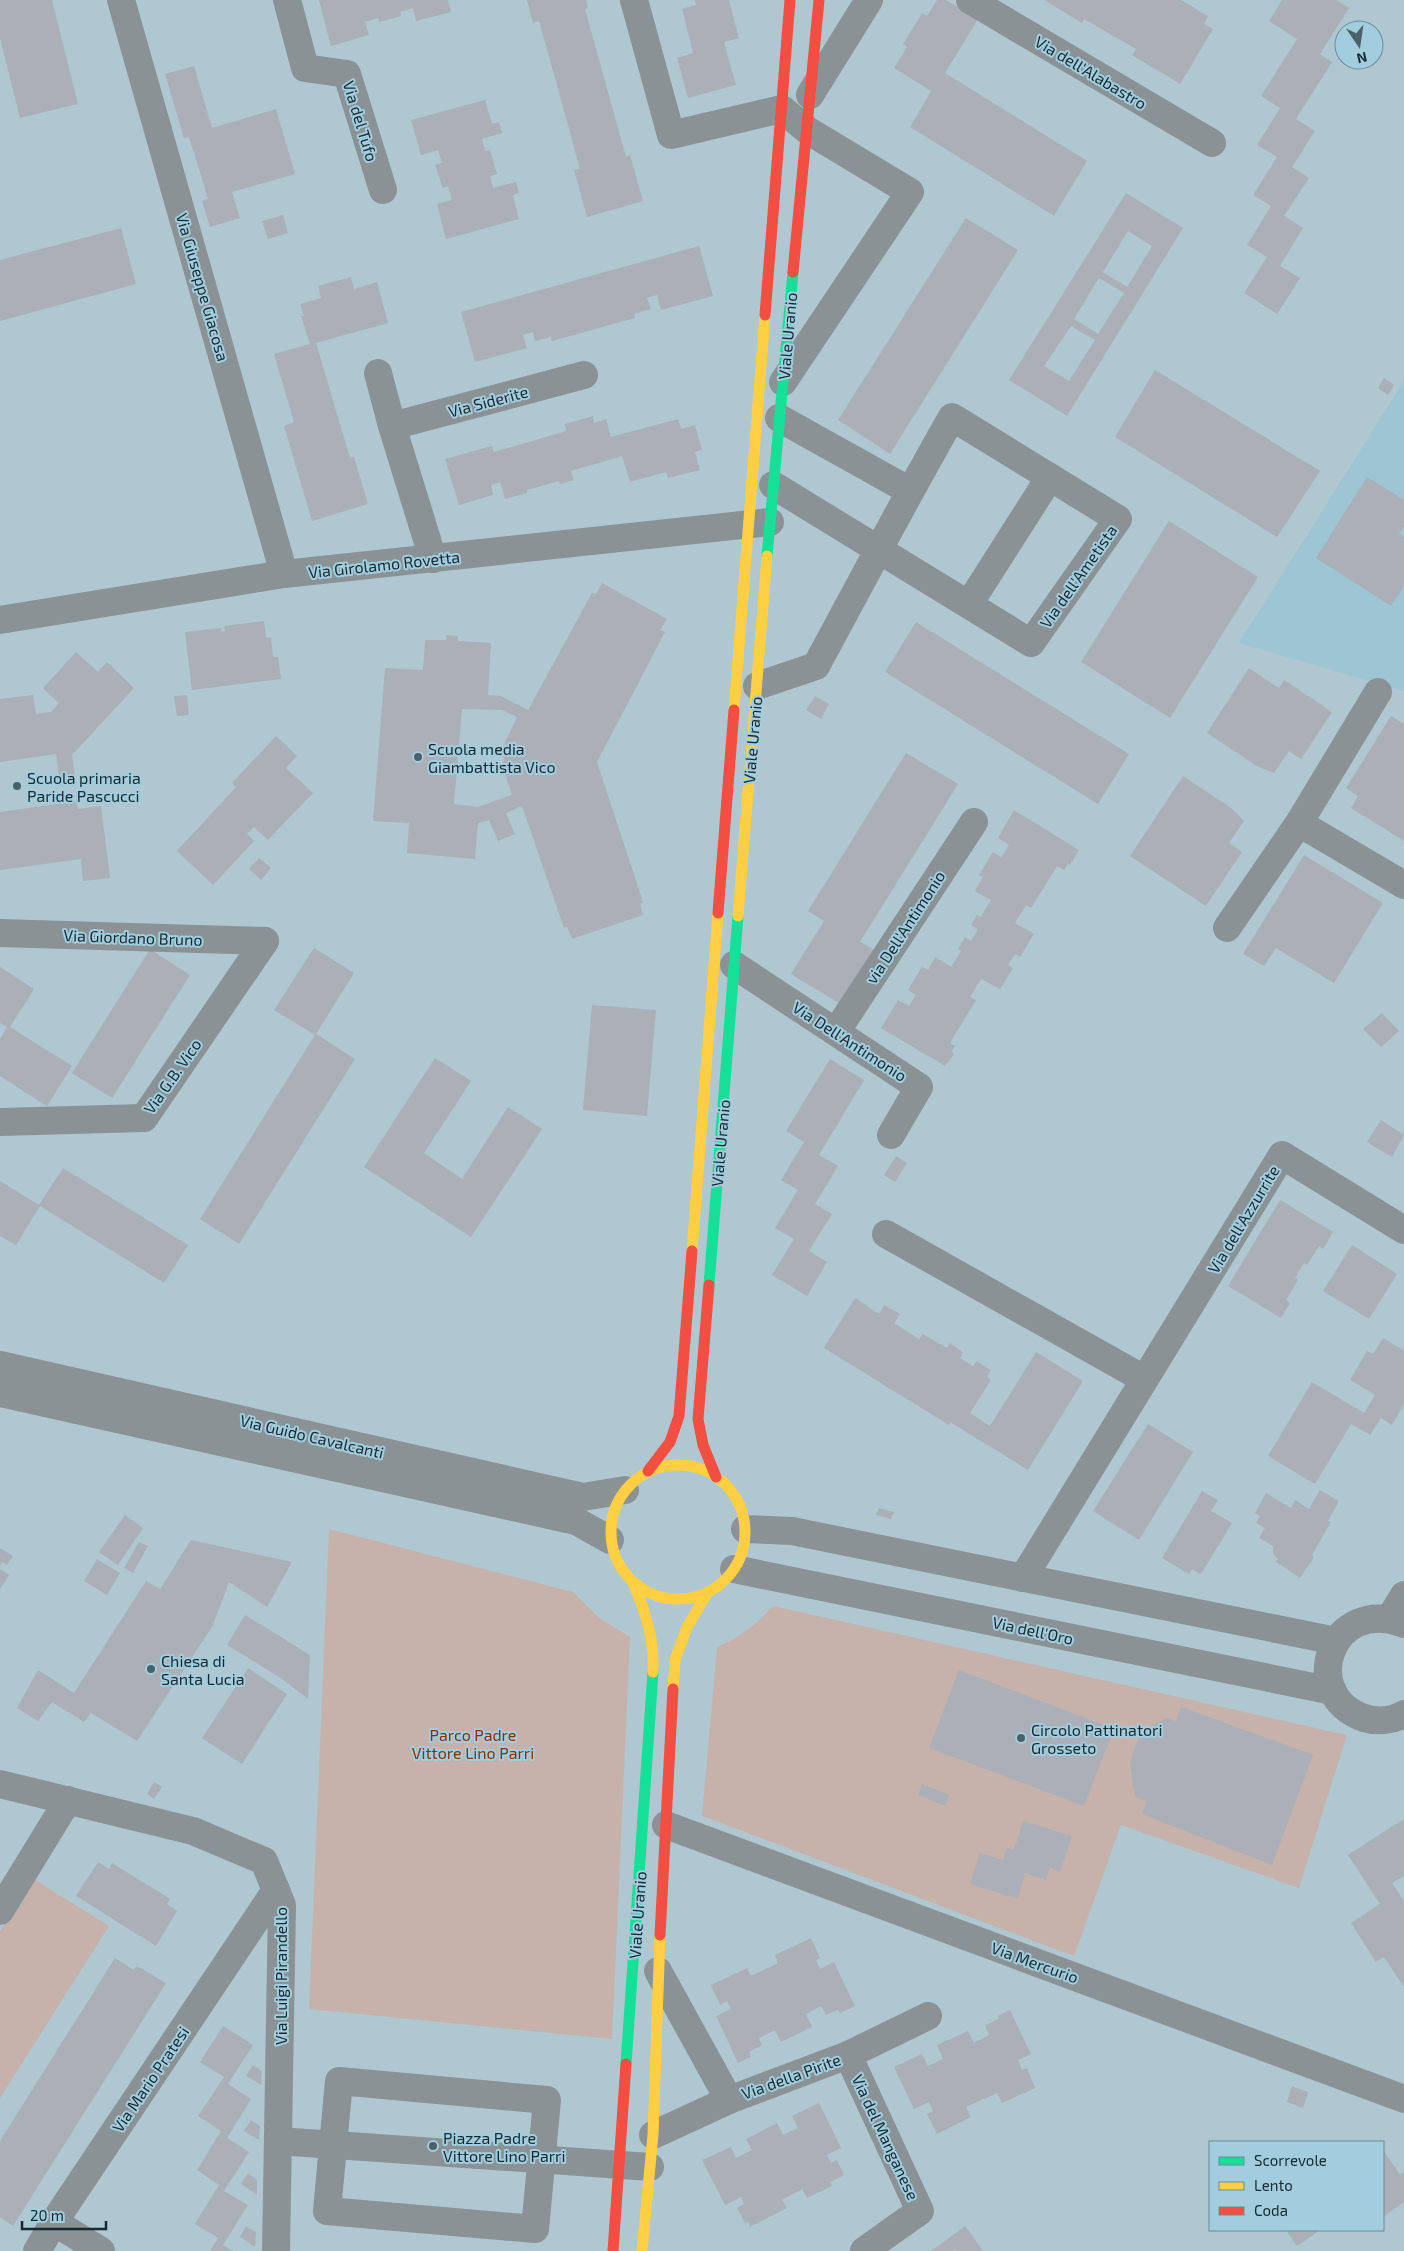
<svg xmlns="http://www.w3.org/2000/svg" width="1404" height="2251" font-family="'Exo 2',sans-serif">
<rect width="100%" height="100%" fill="#afc7d0"/>
<polygon fill="#9dc5d3" points="1404,381 1404,691 1239,643"/>
<g fill="#c6b2ab">
<polygon points="329,1529 573,1592 599,1618 630,1637 612,2039 309,2009"/>
<path d="M773 1606 1347 1735 1299 1888 1121 1825 1074 1956 702 1816 717 1647C740 1637 756 1625 773 1606Z"/>
<polygon points="32,1878 109,1926 0,2098 0,1931"/>
</g>
<g fill="#abafb7" fill-rule="evenodd">
<polygon points="0,0 52,0 78,104 20,118 0,38"/>
<polygon points="319,0 448,0 451,12 416,21 413,8 400,12 401,16 379,22 378,18 365,22 369,35 331,46"/>
<polygon points="527,0 586,0 588,8 585,9 626,157 630,155 643,201 587,217 574,170 580,169 557,85 539,21 533,23"/>
<polygon points="695,0 729,0 739,38 724,42 736,85 688,98 677,58 693,53 682,9 696,5"/>
<polygon points="937,0 946,0 978,19 945,73 1087,161 1054,216 910,127 931,91 894,68 907,47 903,44 922,13 927,16"/>
<polygon points="1044,0 1181,0 1208,16 1204,24 1213,29 1180,84 1132,55 1136,49 1084,19 1082,23"/>
<polygon points="1282,0 1336,0 1349,8 1320,54 1332,62 1296,119 1315,131 1292,167 1309,178 1284,216 1303,228 1280,266 1300,278 1277,314 1244,293 1267,257 1247,245 1271,206 1253,195 1277,157 1257,145 1280,108 1261,96 1297,39 1269,21"/>
<polygon points="194,66 212,128 276,109 295,174 232,192 240,218 210,227 202,201 208,199 203,182 189,137 184,138 165,74"/>
<polygon points="485,100 492,124 499,122 502,133 482,139 485,151 490,150 497,174 490,176 493,188 516,182 519,193 513,195 519,219 446,239 437,204 452,200 448,186 443,188 435,165 442,163 438,150 421,155 411,120"/>
<path d="M1126 193 1183 228 1067 416 1009 380ZM1128 231 1152 246 1127 287 1103 272ZM1099 278 1124 293 1098 334 1074 319ZM1071 326 1095 340 1069 381 1044 366Z"/>
<polygon points="283,215 288,233 268,239 262,221"/>
<polygon points="966,218 1018,250 890,454 838,420"/>
<polygon points="121,228 136,284 0,321 0,260"/>
<polygon points="699,246 713,296 661,310 657,295 647,298 651,309 634,314 635,318 552,341 551,337 535,341 533,332 523,335 527,348 475,362 461,312"/>
<polygon points="351,277 354,289 377,282 388,323 316,343 350,458 354,457 368,504 312,521 284,426 294,422 274,354 310,344 301,316 304,316 300,304 321,298 318,286"/>
<polygon points="1155,370 1320,471 1277,537 1115,437"/>
<polygon points="1384,378 1394,385 1388,395 1378,388"/>
<polygon points="593,416 594,423 606,419 611,437 678,419 681,429 695,425 702,450 695,452 700,470 668,478 666,472 630,482 622,456 571,471 574,480 560,484 559,481 527,490 527,493 505,499 500,482 491,485 493,495 459,505 445,459 492,446 494,452 563,432 566,431 565,424"/>
<polygon points="1367,477 1404,500 1404,526 1399,534 1404,537 1404,586 1391,606 1316,558"/>
<polygon points="1169,521 1258,577 1170,718 1081,662"/>
<path d="M602 583 667 619 660 630 665 632 597 762 643 902 640 904 643 915 572 939 567 927 564 928 522 806 506 813 515 834 498 841 489 820 478 823 475 859 407 853 409 823 373 821 385 668 423 670 425 640H446V635L458 636V641L491 643 488 695 501 696 528 710 592 593 596 594ZM462 709 502 710 517 717 505 742 503 768 512 795 478 807 454 804Z"/>
<polygon points="264,621 266,638 271,637 273,657 278,657 281,679 192,690 185,632 221,628 222,632 225,631 224,626"/>
<polygon points="916,622 1129,754 1098,804 885,672"/>
<polygon points="76,652 98,672 107,662 134,688 72,755 76,784 60,786 56,754 0,762 0,699 33,695 36,714 51,712 59,703 43,688"/>
<polygon points="1249,668 1279,688 1284,680 1332,712 1301,759 1289,751 1274,773 1257,766 1207,733"/>
<polygon points="187,695 189,715 177,716 174,696"/>
<polygon points="815,696 829,704 821,719 806,710"/>
<polygon points="1391,716 1404,724 1404,841 1351,808 1358,796 1346,788"/>
<polygon points="276,736 297,756 286,768 313,793 268,840 254,827 247,834 254,841 213,885 177,851 236,787 232,783"/>
<polygon points="906,753 958,784 860,942 876,951 842,1005 791,974 824,921 808,911"/>
<polygon points="1183,776 1230,807 1244,821 1229,843 1242,852 1206,906 1130,856"/>
<polygon points="77,801 78,809 101,806 110,878 83,881 81,859 0,870 0,812"/>
<polygon points="1014,810 1079,850 1070,865 1068,863 1064,870 1057,866 1031,908 1026,905 1015,923 1034,934 1020,957 1015,954 1008,965 1013,968 1000,989 981,979 970,997 976,1000 950,1043 955,1046 952,1051 954,1054 945,1066 881,1028 898,1000 909,1006 916,995 908,990 922,967 928,970 935,957 951,967 961,951 958,949 965,937 971,941 973,938 978,929 971,925 977,915 981,917 991,900 975,891 983,877 979,875 993,852 1001,857 1009,845 998,838"/>
<polygon points="1304,855 1383,903 1334,983 1276,948 1264,966 1243,954"/>
<polygon points="259,858 271,868 261,880 249,869"/>
<polygon points="314,948 354,973 316,1034 355,1059 239,1244 200,1219 315,1035 274,1010"/>
<polygon points="150,949 190,975 112,1098 72,1073"/>
<polygon points="0,967 34,989 10,1027 72,1066 47,1106 0,1076 0,1039 7,1027 0,1023"/>
<polygon points="592,1005 656,1010 647,1116 583,1110"/>
<polygon points="1382,1013 1399,1031 1381,1047 1363,1029"/>
<polygon points="435,1058 471,1081 424,1153 462,1179 508,1107 542,1129 471,1237 364,1167"/>
<polygon points="830,1059 864,1080 819,1155 838,1166 815,1204 832,1214 809,1251 827,1262 807,1296 772,1275 794,1239 775,1228 798,1190 781,1180 804,1142 786,1131"/>
<polygon points="1381,1120 1404,1135 1392,1157 1367,1142"/>
<polygon points="896,1156 907,1163 895,1182 884,1175"/>
<polygon points="63,1168 188,1245 164,1283 40,1206 16,1245 0,1236 0,1181 39,1205"/>
<polygon points="1280,1200 1333,1232 1323,1249 1319,1246 1307,1265 1304,1263 1295,1278 1298,1280 1286,1300 1290,1303 1281,1318 1228,1286"/>
<polygon points="1352,1245 1397,1274 1369,1319 1323,1291"/>
<polygon points="855,1298 879,1314 884,1305 900,1314 894,1323 919,1339 923,1334 947,1348 950,1343 963,1352 960,1358 973,1366 977,1361 991,1370 987,1377 991,1380 970,1413 990,1426 1036,1352 1083,1381 1028,1470 950,1422 949,1425 824,1348"/>
<polygon points="1383,1338 1404,1351 1404,1404 1392,1425 1381,1418 1370,1435 1351,1424 1315,1484 1268,1456 1312,1382 1364,1413 1375,1395 1350,1380 1367,1351 1373,1354"/>
<polygon points="1148,1424 1193,1452 1139,1540 1093,1511"/>
<polygon points="1320,1490 1339,1501 1328,1521 1331,1522 1312,1555 1314,1557 1300,1578 1276,1562 1278,1559 1273,1554 1273,1546 1259,1538 1265,1528 1256,1523 1260,1516 1255,1513 1266,1493 1291,1508 1295,1500 1309,1509"/>
<polygon points="1202,1491 1218,1500 1211,1511 1232,1523 1201,1574 1192,1569 1189,1574 1162,1558"/>
<polygon points="879,1508 894,1512 891,1519 876,1515"/>
<polygon points="125,1515 143,1528 118,1565 99,1552"/>
<polygon points="191,1540 292,1562 267,1607 229,1582 213,1625 137,1741 91,1713 84,1722 52,1702 38,1721 17,1708 38,1670 74,1693 146,1581 160,1589"/>
<polygon points="139,1542 148,1546 133,1573 124,1568"/>
<polygon points="0,1548 13,1556 7,1565 2,1562 0,1566"/>
<polygon points="97,1559 120,1573 107,1595 84,1581"/>
<polygon points="0,1569 9,1575 0,1589"/>
<polygon points="245,1615 310,1655 308,1699 281,1678 227,1645"/>
<polygon points="248,1668 287,1694 242,1764 202,1738"/>
<polygon points="959,1670 1114,1729 1084,1806 929,1748"/>
<polygon points="1181,1707 1313,1755 1272,1865 1142,1814 1147,1801 1136,1797 1134,1791 1130,1764 1133,1752 1137,1742 1151,1726 1166,1718 1176,1721"/>
<polygon points="154,1782 162,1787 154,1799 147,1794"/>
<polygon points="922,1784 949,1795 945,1806 918,1795"/>
<polygon points="1404,1819 1404,1876 1392,1883 1404,1901 1404,1987 1384,1957 1376,1962 1351,1923 1380,1904 1348,1855"/>
<polygon points="1023,1821 1072,1836 1060,1872 1050,1868 1046,1880 1025,1873 1018,1899 970,1884 980,1853 1003,1860 1007,1848 1014,1850"/>
<polygon points="98,1862 109,1869 112,1863 170,1899 167,1904 177,1911 156,1946 76,1896"/>
<polygon points="811,1938 820,1958 816,1960 820,1969 834,1962 855,2006 840,2013 838,2010 826,2015 821,2006 806,2014 812,2027 781,2042 775,2030 759,2038 762,2045 749,2052 751,2057 738,2063 716,2016 731,2009 727,2001 720,2005 711,1985 747,1968 751,1976 778,1963 775,1955"/>
<polygon points="115,1958 134,1970 137,1966 166,1983 13,2226 0,2217 0,2141"/>
<polygon points="1010,2010 1031,2054 1018,2060 1022,2070 1027,2068 1035,2088 1002,2103 997,2093 966,2107 971,2117 937,2134 927,2114 933,2111 929,2102 914,2109 894,2067 922,2054 928,2066 943,2059 937,2045 968,2031 974,2043 989,2035 985,2025 999,2019 998,2016"/>
<polygon points="223,2026 253,2045 228,2084 251,2099 227,2138 249,2152 224,2191 248,2205 223,2245 233,2251 210,2251 218,2238 195,2224 219,2185 197,2170 221,2131 198,2116 224,2077 200,2062"/>
<polygon points="253,2065 262,2071 261,2085 246,2076"/>
<polygon points="1292,2086 1308,2092 1303,2108 1287,2102"/>
<polygon points="819,2103 841,2148 827,2155 831,2163 837,2160 844,2175 830,2182 832,2186 807,2198 802,2189 782,2200 787,2208 750,2227 748,2222 745,2223 737,2208 744,2204 741,2197 725,2205 702,2160 731,2147 736,2158 752,2150 746,2139 777,2123 783,2135 798,2128 792,2116"/>
<polygon points="251,2120 260,2126 259,2140 244,2131"/>
<polygon points="1383,2150 1400,2175 1404,2172 1404,2202 1383,2217"/>
<polygon points="248,2173 257,2180 257,2195 241,2184"/>
<polygon points="246,2226 256,2232 255,2247 240,2237"/>
<polygon points="965,2226 983,2251 957,2251 955,2249 953,2251 931,2251"/>
<polygon points="1286,2230 1320,2230 1297,2246"/>
</g>
<g fill="none" stroke-linecap="round" stroke-linejoin="round">
<g stroke="#8a9296" stroke-width="28">
<polyline points="121,0 284,574"/>
<polyline points="287,0 305,68 347,74 383,190"/>
<polyline points="634,0 671,135 782,109 807,130 910,192 783,382"/>
<polyline points="970,0 1212,143"/>
<polyline points="810,95 869,0"/>
<polyline points="378,373 392,426 433,559"/>
<polyline points="779,418 910,491"/>
<polyline points="392,426 584,375"/>
<polyline points="969,604 1050,477"/>
<polyline points="0,620 284,574 770,522"/>
<path d="M757 686 816 666C861 583 905 499 952 417L1118 519 1031 643C945 590 859 538 773 485"/>
<polyline points="1299,823 1404,885"/>
<polyline points="1227,928 1299,823 1378,692"/>
<polyline points="0,933 265,941"/>
<polyline points="734,965 919,1087 891,1135"/>
<polyline points="836,1032 974,822"/>
<polyline points="0,1122 144,1118 265,941"/>
<polyline points="886,1234 1144,1379"/>
<polyline points="0,1365 583,1497 625,1490"/>
<polyline points="0,1393 576,1521 610,1540"/>
<polyline points="745,1529 792,1531 1336,1641"/>
<polyline points="734,1569 1333,1691"/>
<polyline points="1023,1578 1282,1155 1404,1230"/>
<polyline points="1390,1618 1404,1595"/>
<path d="M1404 1624C1331 1595 1297 1694 1364 1718 1377 1722 1392 1721 1404 1714"/>
<polyline points="0,1784 193,1831 264,1861 282,1905 276,2251"/>
<polyline points="666,1825 1404,2099"/>
<polyline points="0,1911 68,1800"/>
<polyline points="658,1971 729,2100"/>
<polyline points="848,2055 920,2211 864,2251"/>
<polygon points="339,2081 547,2100 535,2229 327,2211"/>
<polyline points="653,2135 729,2100 848,2055 928,2016"/>
<polyline points="278,2141 650,2167"/>
<polyline points="37,2251 54,2222"/>
<polyline points="101,2251 54,2222 276,1890"/>
</g>
<g stroke="#16e098" stroke-width="11">
<polyline points="767,556 793,272"/>
<polyline points="709,1285 738,916"/>
<polyline points="626,2064 653,1672"/>
</g>
<g stroke="#ffcf43" stroke-width="11">
<polyline points="734,710 765,315"/>
<polyline points="738,916 767,556"/>
<polyline points="692,1251 718,913"/>
<circle cx="678" cy="1532" r="67"/>
<path d="M633 1583C646 1612 655 1641 653 1672"/>
<polyline points="673,1689 675,1660 687,1627 708,1592"/>
<polyline points="642,2251 653,2135 660,1935"/>
</g>
<g stroke="#f24e42" stroke-width="11">
<polyline points="793,272 819,0"/>
<polyline points="765,315 790,0"/>
<polyline points="718,913 734,710"/>
<polyline points="709,1285 698,1419 703,1445 716,1477"/>
<polyline points="648,1471 670,1442 679,1416 692,1251"/>
<polyline points="660,1935 673,1689"/>
<polyline points="613,2251 626,2064"/>
</g>
</g>
<g fill="#4c6067" stroke="#a1cdde" stroke-width="2">
<circle cx="418" cy="757" r="5"/>
<circle cx="17" cy="786" r="5"/>
<circle cx="151" cy="1669" r="5"/>
<circle cx="1021" cy="1738" r="5"/>
<circle cx="433" cy="2146" r="5"/>
</g>
<g text-anchor="middle" dominant-baseline="central" stroke-width="4" stroke-linejoin="round" paint-order="stroke">
<g font-size="16" fill="#17292f" stroke="#a1cdde">
<text transform="translate(1091 72) rotate(31)">Via dell'Alabastro</text>
<text transform="translate(361 121) rotate(73)">Via del Tufo</text>
<text transform="translate(203 287) rotate(74)">Via Giuseppe Giacosa</text>
<text transform="translate(787 336) rotate(-85)">Viale Uranio</text>
<text transform="translate(488 401) rotate(-15)">Via Siderite</text>
<text transform="translate(384 564) rotate(-6)">Via Girolamo Rovetta</text>
<text transform="translate(1078 576) rotate(-55)">Via dell'Ametista</text>
<text transform="translate(752 740) rotate(-85)">Viale Uranio</text>
<text transform="translate(905 927) rotate(-57)">via Dell'Antimonio</text>
<text transform="translate(133 937) rotate(2)">Via Giordano Bruno</text>
<text transform="translate(850 1041) rotate(33)">Via Dell'Antimonio</text>
<text transform="translate(172 1076) rotate(-55)">Via G.B. Vico</text>
<text transform="translate(720 1143) rotate(-85)">Viale Uranio</text>
<text transform="translate(1243 1219) rotate(-59)">Via dell'Azzurrite</text>
<text transform="translate(312 1436) rotate(13)">Via Guido Cavalcanti</text>
<text transform="translate(1033 1630) rotate(12)">Via dell'Oro</text>
<text transform="translate(637 1915) rotate(-86)">Viale Uranio</text>
<text transform="translate(1035 1962) rotate(20)">Via Mercurio</text>
<text transform="translate(280 1976) rotate(-90)">Via Luigi Pirandello</text>
<text transform="translate(791 2076) rotate(-20)">Via della Pirite</text>
<text transform="translate(150 2079) rotate(-56)">Via Mario Pratesi</text>
<text transform="translate(886 2137) rotate(65)">Via del Manganese</text>
</g>
<g font-size="16" fill="#17292f" stroke="#a1cdde" text-anchor="start">
<text x="428" y="748">Scuola media<tspan x="428" dy="18">Giambattista Vico</tspan></text>
<text x="27" y="777">Scuola primaria<tspan x="27" dy="18">Paride Pascucci</tspan></text>
<text x="161" y="1660">Chiesa di<tspan x="161" dy="18">Santa Lucia</tspan></text>
<text x="1031" y="1729">Circolo Pattinatori<tspan x="1031" dy="18">Grosseto</tspan></text>
<text x="443" y="2137">Piazza Padre<tspan x="443" dy="18">Vittore Lino Parri</tspan></text>
</g>
<g font-size="16" fill="#853103" stroke="#a1cdde">
<text x="473" y="1734">Parco Padre<tspan x="473" dy="18">Vittore Lino Parri</tspan></text>
</g>
</g>
<rect x="1209" y="2141" width="175" height="90" fill="#a1cdde" stroke="#6a8b98"/>
<rect x="1219" y="2157" width="25" height="8" fill="#16e098" stroke="#6a8b98"/>
<text x="1254" y="2166" font-size="15" fill="#17292f">Scorrevole</text>
<rect x="1219" y="2182" width="25" height="8" fill="#ffcf43" stroke="#6a8b98"/>
<text x="1254" y="2191" font-size="15" fill="#17292f">Lento</text>
<rect x="1219" y="2207" width="25" height="8" fill="#f24e42" stroke="#6a8b98"/>
<text x="1254" y="2216" font-size="15" fill="#17292f">Coda</text>
<g transform="translate(1359 45) rotate(167)"><circle r="24" fill="#a1cdde" stroke="#6a8b98"/>
<path d="M0-4L9 19L0 12L-9 19Z" fill="#4c6067"/>
<text y="-8" font-size="14" font-weight="bold" text-anchor="middle" fill="#17292f">N</text>
</g>
<path d="M22 2221v8h84v-8" fill="none" stroke="#17292f" stroke-width="2.5"/>
<text x="30" y="2221" font-size="15" fill="#17292f" stroke="#a1cdde" stroke-width="4" paint-order="stroke">20 m</text>
</svg>
